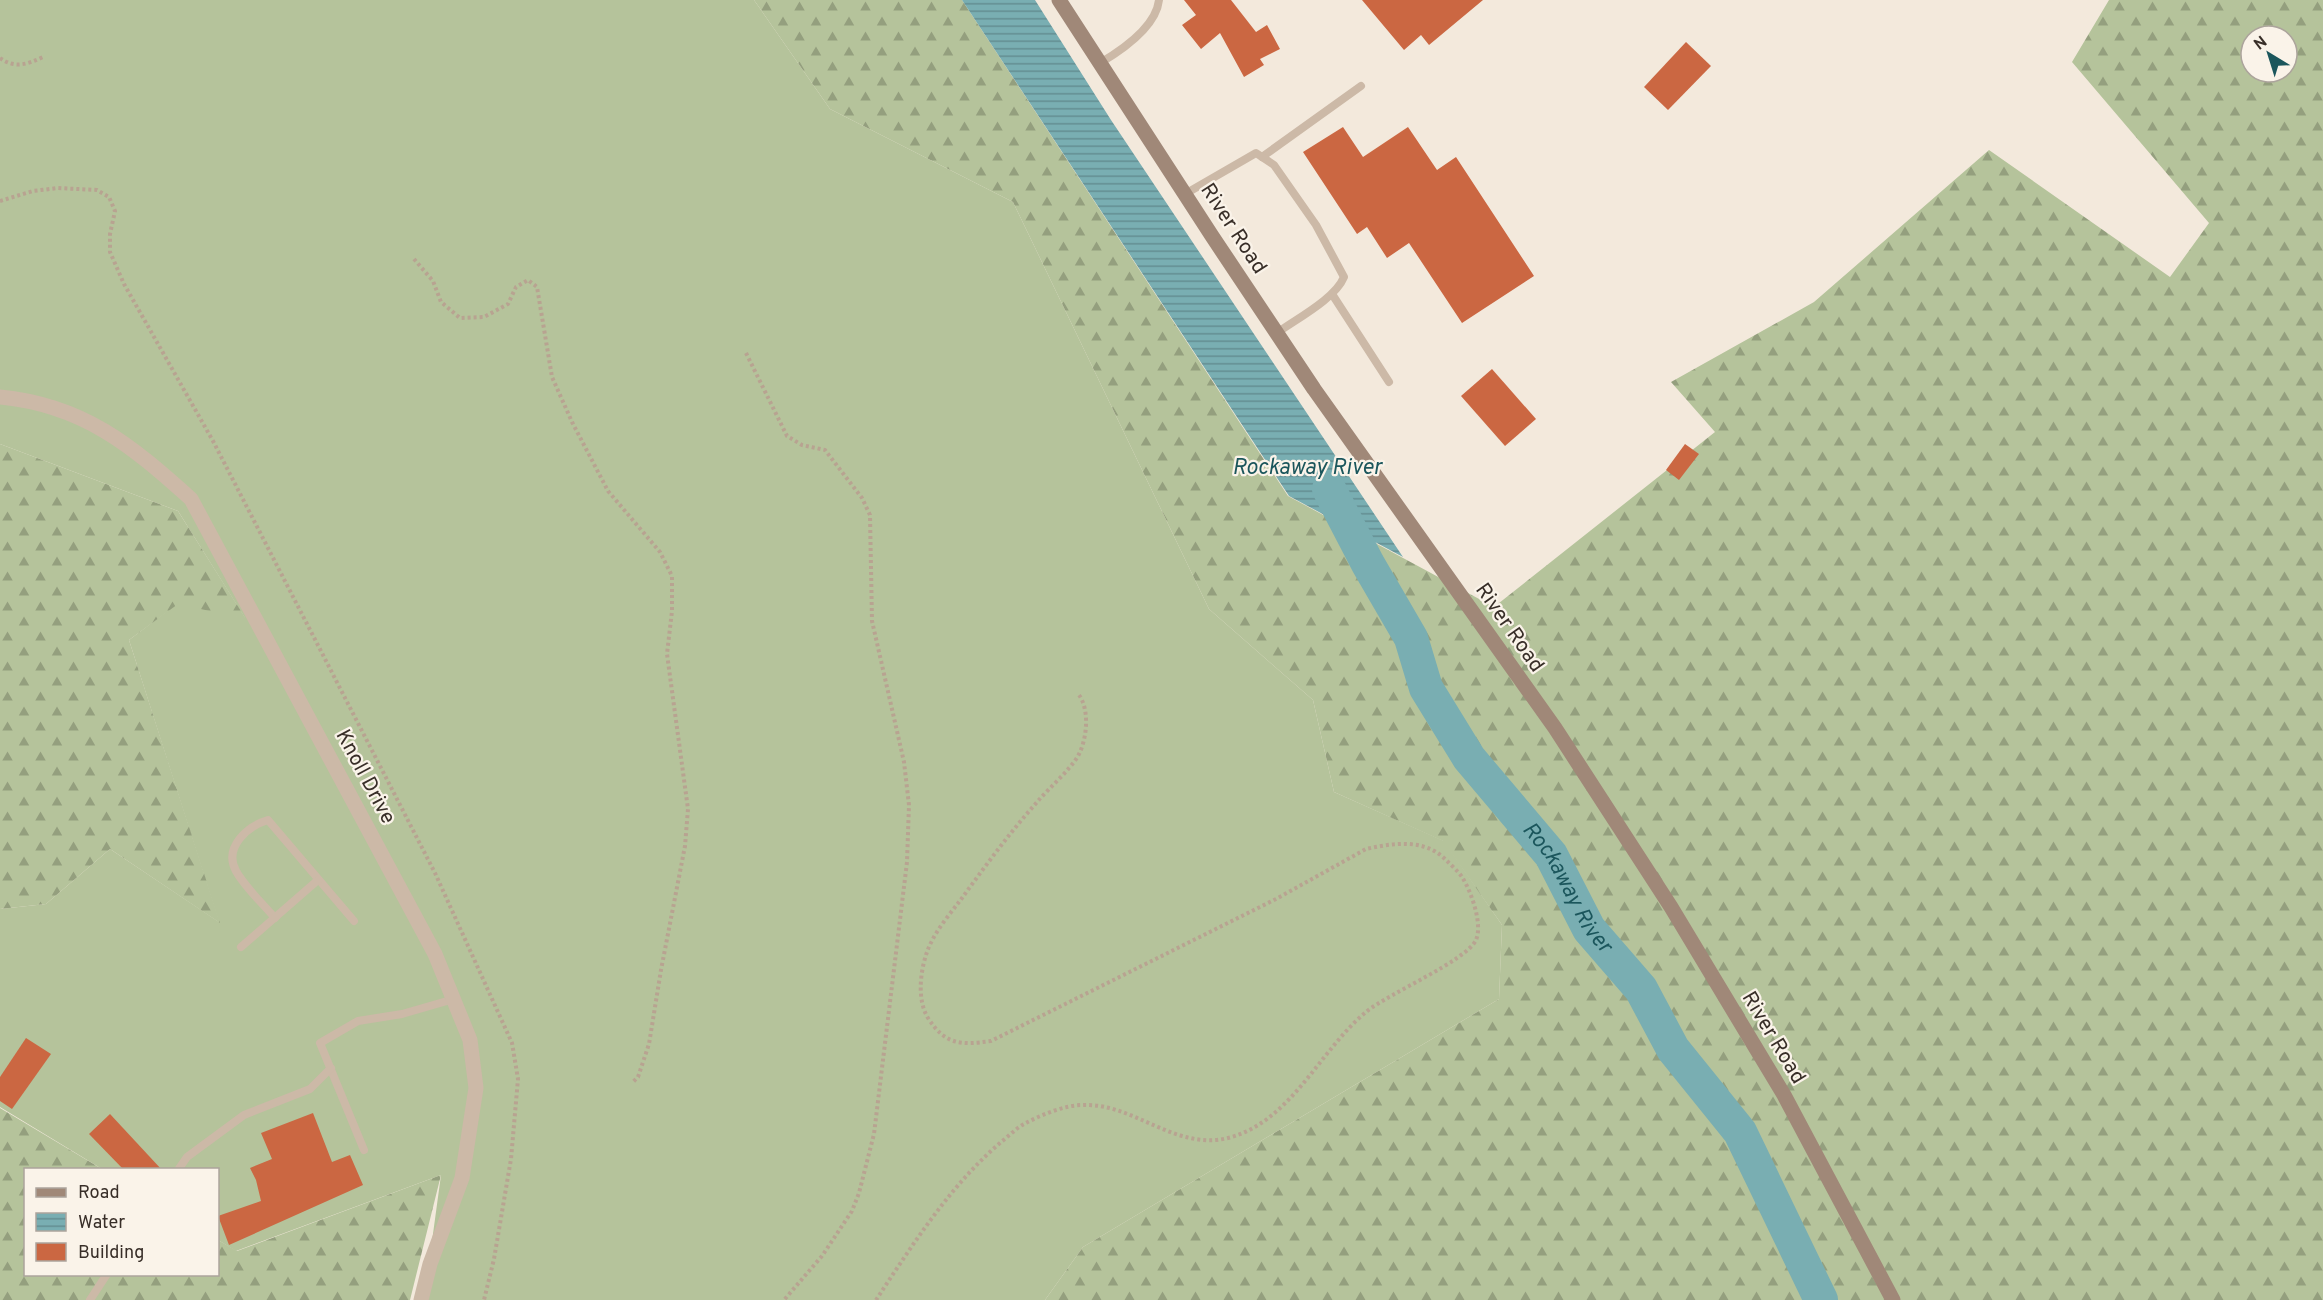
<svg xmlns="http://www.w3.org/2000/svg" width="2323" height="1300" font-family="Overpass,sans-serif">
<defs>
<pattern id="forest-firs" width="22" height="20" patternUnits="userSpaceOnUse" patternTransform="scale(1.5)"><rect width="22" height="20" fill="#b5c39b"/><path d="M5 1l3.5 6h-7zM16 11l3.5 6h-7z" fill="#949f7e"/></pattern>
<pattern id="water-rules" width="6" height="5" patternUnits="userSpaceOnUse" patternTransform="scale(1.5)"><rect width="6" height="5" fill="#79aeb2"/><path d="M0 2.5h6" fill="none" stroke="#648e91"/></pattern>
</defs>
<rect width="100%" height="100%" fill="#f3e9dc"/>
<polygon fill="#b5c39b" points="0,0 754,0 830,109 1013,202 1209,609 1313,700 1334,792 1444,841 1502,925 1499,999 1083,1247 1045,1300 424,1300 441,1175 236,1251 218,1240 218,1170 102,1169 0,1107 0,909 46,904 110,849 219,922 129,640 178,603 245,618 178,511 0,444"/>
<g fill="url(#forest-firs)" fill-rule="evenodd">
<path d="M754 0H962L1288 496 1494 607 1715 432 1671 382 1814 302 1989 150 2170 277 2209 223 2072 62 2109 0H2323V1300H1045L1083 1247 1499 999 1502 925 1443 841 1334 792 1313 700 1209 609 1013 202 830 109ZM2251 36H2287V72H2251Z"/>
<polygon points="0,444 178,511 246,619 178,604 129,640 220,923 110,849 46,904 0,909"/>
<polygon points="0,1108 102,1169 26,1170 26,1274 218,1274 218,1240 237,1251 441,1175 410,1300 0,1300"/>
</g>
<polygon fill="url(#water-rules)" points="962,0 1035,0 1111,120 1403,557 1289,496"/>
<g fill="none" stroke-linecap="round" stroke-linejoin="round">
<path stroke="#79aeb2" stroke-width="34" id="s1" d="M1329 489 1368 564 1411 638 1426 688 1469 758 1551 855 1589 929 1641 989 1673 1049 1740 1132 1821 1300"/>
</g>
<g fill="#cb6742">
<polygon points="1184,0 1231,0 1256,32 1267,25 1280,49 1260,59 1264,65 1244,77 1220,33 1201,49 1182,25 1196,15"/>
<polygon points="1362,0 1483,0 1429,45 1421,35 1404,50"/>
<polygon points="1686,42 1711,66 1668,110 1644,87"/>
<polygon points="1343,127 1363,157 1408,127 1437,170 1456,157 1534,276 1462,323 1409,243 1387,258 1367,227 1357,234 1303,152"/>
<polygon points="1492,369 1536,419 1505,446 1461,396"/>
<polygon points="1685,444 1699,454 1679,480 1666,470"/>
<polygon points="26,1038 51,1054 12,1109 0,1101 0,1077"/>
<polygon points="313,1113 332,1162 350,1155 363,1185 229,1245 218,1216 261,1201 256,1180 250,1168 272,1159 261,1133"/>
<polygon points="110,1114 162,1170 124,1170 89,1134"/>
</g>
<g fill="none" stroke-linecap="round" stroke-linejoin="round">
<g stroke="#b8a391" stroke-width="4" stroke-dasharray="3 3" stroke-linecap="butt">
<path d="M0 58C15 69 28 64 43 57"/>
<polyline points="0,201 33,191 58,188 97,190 109,197 115,211 110,234 110,252 124,284 213,441 435,873 512,1043 518,1079 511,1159 494,1259 484,1300"/>
<polyline points="414,259 433,281 441,302 460,318 484,317 508,304 516,287 528,280 537,287 552,377 572,422 608,491 660,552 672,576 672,611 667,654 688,809 685,846 661,970 649,1044 638,1077 632,1083"/>
<polyline points="746,353 787,436 802,445 825,450 862,498 870,515 872,621 904,762 909,805 907,862 874,1134 859,1193 852,1211 822,1256 784,1300"/>
<path d="M876 1300C913 1244 953 1181 1006 1138 1012 1133 1018 1127 1024 1124 1041 1115 1064 1105 1083 1105 1134 1103 1175 1151 1228 1138 1291 1122 1319 1051 1366 1012 1389 993 1466 961 1476 940 1483 924 1471 891 1462 877 1458 871 1451 865 1446 860 1425 838 1393 843 1366 849L1276 899 991 1041C962 1045 946 1046 928 1018 917 1000 920 972 927 952 934 932 950 914 962 898 986 865 1011 831 1038 801 1050 787 1069 771 1078 756 1087 740 1090 710 1079 695"/>
</g>
<g stroke="#ccb9a7" stroke-width="8">
<path d="M1100 63C1122 50 1156 27 1159 0"/>
<polyline points="1262,157 1361,86"/>
<path d="M1185 194 1256 153 1274 165 1316 225 1344 277C1335 299 1296 319 1277 333"/>
<polyline points="1332,294 1389,382"/>
<path d="M275 918C263 904 244 886 236 871 223 847 248 826 268 820L354 921"/>
<polyline points="241,947 318,880"/>
<polyline points="364,1150 320,1043 358,1021 402,1014 454,999"/>
<polyline points="178,1170 187,1157 244,1115 310,1089 331,1068"/>
<polyline points="90,1300 107,1274"/>
</g>
<path stroke="#ccb9a7" stroke-width="15" d="M0 397C83 405 131 445 191 499L435 954 470 1040 476 1088 462 1178 430 1264 421 1300"/>
<polyline stroke="#a08878" stroke-width="15" points="1059,0 1212,236 1314,389 1555,728 1671,907 1784,1095 1893,1300"/>
</g>
<g text-anchor="middle" dominant-baseline="central" stroke-width="4.5" stroke-linejoin="round" paint-order="stroke">
<g font-size="21" fill="#382e28" stroke="#faf3e9">
<text transform="translate(1233 229) rotate(57)">River Road</text>
<text transform="translate(1509 628) rotate(55)">River Road</text>
<text transform="translate(365 777) rotate(62)">Knoll Drive</text>
<text transform="translate(1773 1038) rotate(59)">River Road</text>
</g>
<g font-size="22" font-style="italic" fill="#1b565c" stroke="#faf3e9">
<text x="1307" y="468">Rockaway River</text>
<text stroke="none"><textPath href="#s1" startOffset="468">Rockaway River</textPath></text>
</g>
</g>
<rect x="24" y="1168" width="195" height="108" fill="#faf3e9" stroke="#aca49c" stroke-width="1.5"/>
<rect x="36" y="1188" width="30" height="9" fill="#a08878" stroke="#aca49c" stroke-width="1.5"/>
<text x="78" y="1198" font-size="18" fill="#382e28">Road</text>
<rect x="36" y="1213" width="30" height="18" fill="url(#water-rules)" stroke="#aca49c" stroke-width="1.5"/>
<text x="78" y="1228" font-size="18" fill="#382e28">Water</text>
<rect x="36" y="1243" width="30" height="18" fill="#cb6742" stroke="#aca49c" stroke-width="1.5"/>
<text x="78" y="1258" font-size="18" fill="#382e28">Building</text>
<g transform="translate(2269 54) rotate(322)"><circle r="28" fill="#faf3e9" stroke="#aca49c" stroke-width="1.5"/>
<path d="M0-4.5L10 22L0 15L-10 22Z" fill="#1b565c"/>
<text y="-9" font-size="16" font-weight="bold" text-anchor="middle" fill="#382e28">N</text>
</g>
</svg>
